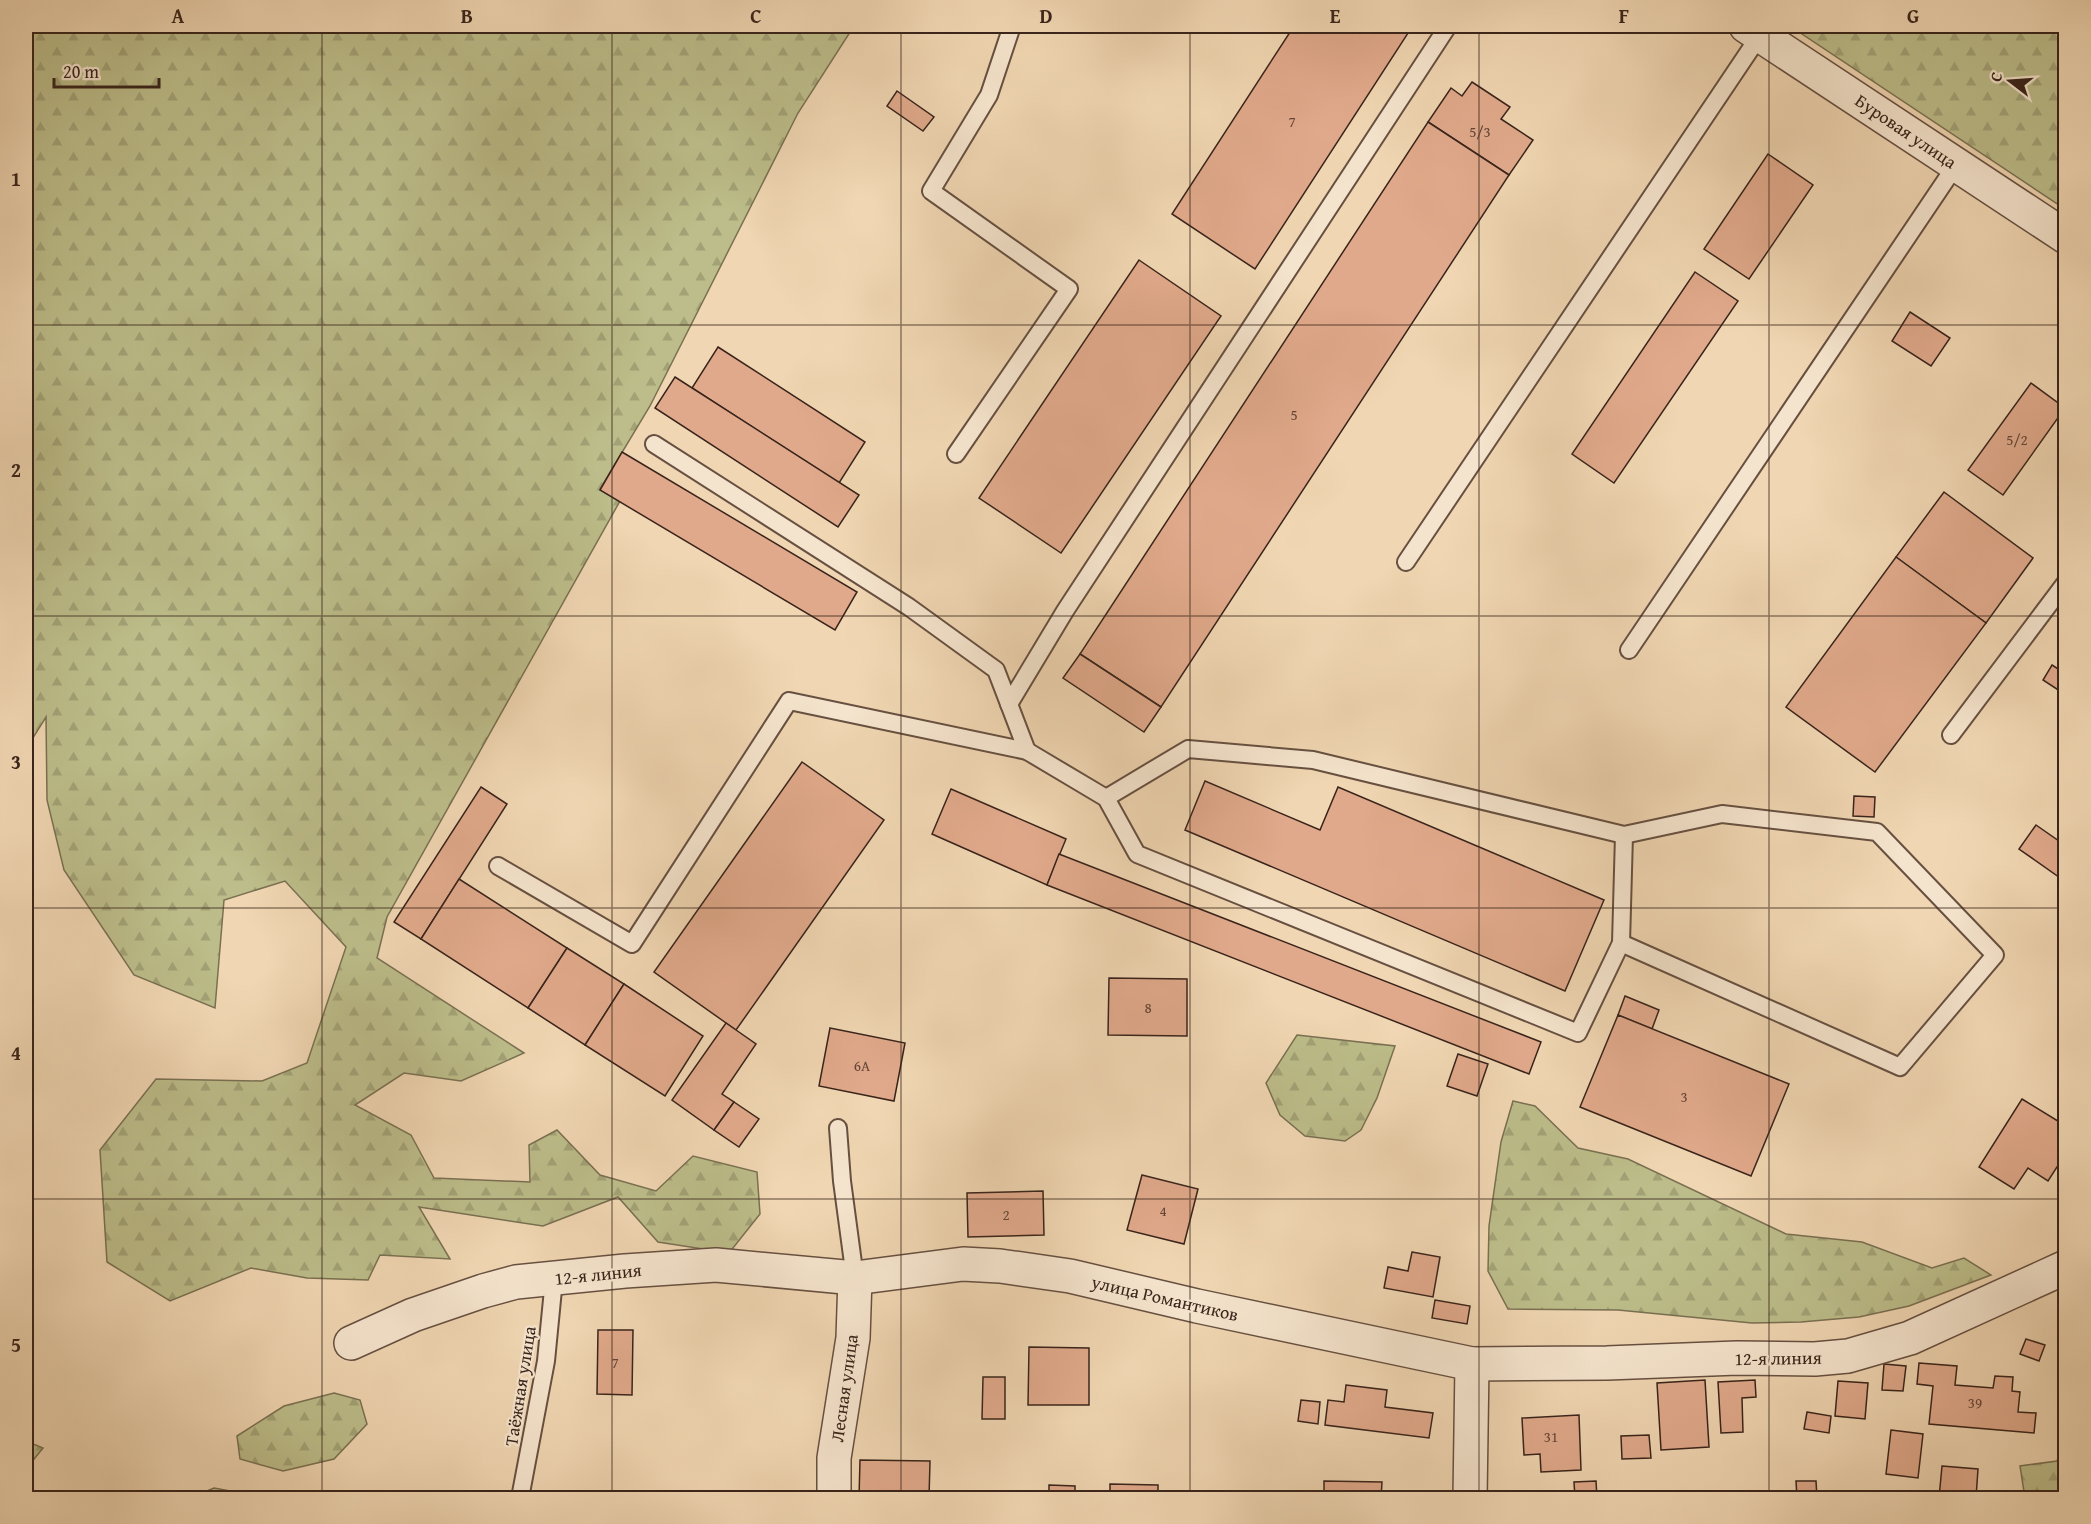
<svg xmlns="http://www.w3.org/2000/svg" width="2091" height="1524" font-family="'Gentium Book Plus',serif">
<defs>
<pattern id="forest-firs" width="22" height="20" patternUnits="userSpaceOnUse" patternTransform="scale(1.5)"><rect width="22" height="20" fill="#bcbd8a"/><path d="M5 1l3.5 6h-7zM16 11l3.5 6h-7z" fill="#a2a276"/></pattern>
</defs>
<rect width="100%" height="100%" fill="#f0d6b2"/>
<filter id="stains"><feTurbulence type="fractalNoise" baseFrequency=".00333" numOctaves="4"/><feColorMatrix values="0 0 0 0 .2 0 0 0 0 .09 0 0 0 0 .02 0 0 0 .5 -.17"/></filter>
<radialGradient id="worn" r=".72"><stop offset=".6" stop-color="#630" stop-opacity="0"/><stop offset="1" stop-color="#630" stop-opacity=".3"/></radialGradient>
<g fill="url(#forest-firs)" stroke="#7a7052" stroke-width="1.5">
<polygon points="26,26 854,26 798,113 650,406 600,489 620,501 387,917 377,958 524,1053 461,1081 404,1073 355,1105 411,1135 434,1178 530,1182 529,1145 557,1130 600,1175 656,1191 693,1156 757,1172 760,1214 729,1253 658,1242 618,1197 543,1226 419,1207 450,1259 380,1255 368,1280 307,1278 251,1268 170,1301 107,1262 100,1150 156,1079 262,1081 307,1063 346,947 285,881 224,900 215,1008 134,975 64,870 47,800 46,717 26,749"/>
<polygon points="1790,26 2065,26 2065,209"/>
<polygon points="1297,1035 1395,1046 1377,1098 1361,1130 1345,1141 1305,1136 1280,1115 1266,1083"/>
<polygon points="1513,1101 1535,1106 1578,1148 1628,1159 1786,1234 1862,1242 1932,1268 1964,1258 1991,1275 1909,1306 1859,1317 1801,1322 1752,1323 1618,1310 1508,1309 1488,1271 1489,1226 1501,1142"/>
<polygon points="334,1393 360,1400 367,1424 334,1459 283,1471 240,1459 237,1436 284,1406"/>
<polygon points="2065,1439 2065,1498 2025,1498 2020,1466 2057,1461"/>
<polygon points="26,1441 43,1448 26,1469"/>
<polygon points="214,1488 268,1498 190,1498"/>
</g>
<g fill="#e0a98b" stroke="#39241b" stroke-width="1.5">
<polygon points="1294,26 1409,26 1412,27 1255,269 1172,214"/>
<polygon points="1472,82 1510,107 1501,119 1533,140 1509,175 1428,122 1451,88 1462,96"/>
<polygon points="897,91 934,117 923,131 887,106"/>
<polygon points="1428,122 1509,175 1161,707 1080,654"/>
<polygon points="1768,154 1813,185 1749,279 1704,249"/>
<polygon points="1139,260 1221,316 1061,553 979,498"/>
<polygon points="1695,272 1738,301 1614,483 1572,454"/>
<polygon points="1910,312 1950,338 1931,366 1892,341"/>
<polygon points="718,347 865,442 839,483 692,388"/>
<polygon points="675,377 859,495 838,527 655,408"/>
<polygon points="2031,383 2065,408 2003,495 1968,470"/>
<polygon points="622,452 857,592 835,630 600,490"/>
<polygon points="1944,492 2033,558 1986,623 1896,557"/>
<polygon points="1896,557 1986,623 1875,772 1786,707"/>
<polygon points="1080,654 1161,707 1144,732 1063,678"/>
<polygon points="2052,665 2066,674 2066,695 2043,680"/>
<polygon points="802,762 884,820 736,1030 654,972"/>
<polygon points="1205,781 1320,830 1338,787 1604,900 1565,991 1185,830"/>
<polygon points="481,787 507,804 421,939 394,922"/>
<polygon points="951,789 1066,839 1047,885 932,834"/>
<polygon points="1854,796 1875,797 1874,817 1853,816"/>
<polygon points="2036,825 2066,846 2066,882 2019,849"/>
<polygon points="1059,854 1541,1042 1529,1074 1047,885"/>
<polygon points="459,879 567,948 528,1008 421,939"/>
<polygon points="567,948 624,984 585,1045 528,1008"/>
<polygon points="1109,978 1187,979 1187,1036 1108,1035"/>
<polygon points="624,984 703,1036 665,1096 585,1045"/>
<polygon points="1625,996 1659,1010 1652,1029 1618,1015"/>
<polygon points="1618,1015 1789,1084 1751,1176 1580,1107"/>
<polygon points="726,1023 756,1044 722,1094 734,1102 714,1130 672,1100"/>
<polygon points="830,1028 905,1043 894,1101 819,1086"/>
<polygon points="1458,1054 1488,1064 1477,1096 1447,1086"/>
<polygon points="2022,1099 2066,1126 2066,1153 2048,1181 2028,1168 2014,1189 1979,1167"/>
<polygon points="734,1102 759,1119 739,1147 714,1130"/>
<polygon points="1142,1175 1198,1189 1184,1244 1127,1230"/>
<polygon points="1043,1191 1044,1235 968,1237 967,1193"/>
<polygon points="1412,1252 1440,1257 1433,1297 1384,1288 1388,1267 1408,1271"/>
<polygon points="1435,1300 1470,1306 1467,1324 1432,1318"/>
<polygon points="598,1330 633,1330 632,1395 597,1394"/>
<polygon points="2026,1339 2045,1345 2039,1361 2020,1354"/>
<polygon points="1029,1347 1089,1348 1089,1405 1028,1405"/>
<polygon points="1919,1363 1957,1366 1955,1385 1993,1388 1995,1376 2013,1377 2012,1391 2020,1392 2018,1412 2036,1413 2034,1433 1929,1424 1933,1386 1917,1384"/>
<polygon points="1884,1364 1906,1366 1903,1391 1882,1390"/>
<polygon points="983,1377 1005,1377 1005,1419 982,1419"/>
<polygon points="1705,1380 1709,1447 1661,1450 1657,1383"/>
<polygon points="1755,1380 1756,1397 1742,1398 1743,1432 1721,1433 1718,1382"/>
<polygon points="1838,1381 1868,1383 1865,1419 1835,1416"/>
<polygon points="1346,1385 1387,1390 1385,1407 1433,1413 1429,1438 1325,1425 1328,1400 1344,1402"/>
<polygon points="1301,1400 1320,1402 1318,1424 1298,1421"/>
<polygon points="1807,1412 1831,1416 1829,1433 1804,1429"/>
<polygon points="1579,1415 1581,1470 1541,1472 1540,1454 1524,1455 1522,1418"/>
<polygon points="1891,1430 1923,1434 1918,1478 1886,1474"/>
<polygon points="1649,1435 1651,1458 1622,1459 1621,1436"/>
<polygon points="860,1460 930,1461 929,1498 859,1498"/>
<polygon points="1942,1466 1978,1469 1976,1498 1939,1498"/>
<polygon points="1324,1481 1382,1482 1381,1498 1324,1498"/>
<polygon points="1596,1481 1597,1498 1575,1498 1574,1482"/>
<polygon points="1796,1481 1816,1481 1817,1498 1797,1498"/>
<polygon points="1110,1484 1158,1485 1158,1498 1110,1498"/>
<polygon points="1049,1485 1075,1486 1075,1498 1049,1498"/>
<polygon points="1740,1492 1740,1498 1642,1498 1642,1494"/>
</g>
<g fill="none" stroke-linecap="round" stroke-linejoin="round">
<defs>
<g id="service">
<polyline points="654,444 909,607 996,670 1027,751"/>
<polyline points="956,454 1069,289 931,191 989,95 1012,26"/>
<polyline points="1406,562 1760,35"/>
<polyline points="1629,650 1956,165"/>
<polyline points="1009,704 1065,611 1448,26"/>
<polyline points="1951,735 2066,582"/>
<polyline points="1106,798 1188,749 1313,760 1624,835 1722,814 1877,832 1995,955 1900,1067 1621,943"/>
<polyline points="498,866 632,944 789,701 1027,751 1106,798 1137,854 1578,1033 1621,943 1624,835"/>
<polyline points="838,1128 842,1181 855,1278"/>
<polyline points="520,1498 546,1361 554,1279"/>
</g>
<g id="minor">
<polyline points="1746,26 2066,237"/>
<polyline points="351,1343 413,1315 483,1291 516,1282 625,1271 716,1265 855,1278 963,1264 1000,1266 1070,1276 1197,1306 1472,1364 1607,1363 1737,1358 1815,1359 1848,1356 1910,1338 2066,1267"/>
<polyline points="834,1498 834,1458 853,1338 855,1278"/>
<polyline points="1470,1498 1472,1364"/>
</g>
</defs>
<use href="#service" stroke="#675041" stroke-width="20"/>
<use href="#minor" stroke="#675041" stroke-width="36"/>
<use href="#service" stroke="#f5e4cd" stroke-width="16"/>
<use href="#minor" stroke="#f5e4cd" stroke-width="33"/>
</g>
<path fill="none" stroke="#39241b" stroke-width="1.5" stroke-opacity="0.55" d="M322 26V1498M612 26V1498M901 26V1498M1190 26V1498M1479 26V1498M1769 26V1498M26 325H2066M26 616H2066M26 908H2066M26 1199H2066"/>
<g text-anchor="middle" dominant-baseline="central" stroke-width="4.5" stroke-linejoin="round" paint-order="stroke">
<g font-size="15" fill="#634537">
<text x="1292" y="121">7</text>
<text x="1480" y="131">5/3</text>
<text x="1294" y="414">5</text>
<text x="2017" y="439">5/2</text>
<text x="1148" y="1007">8</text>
<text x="862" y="1065">6А</text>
<text x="1684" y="1096">3</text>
<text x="1163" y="1210">4</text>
<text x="1006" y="1214">2</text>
<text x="615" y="1362">7</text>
<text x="1975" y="1402">39</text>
<text x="1551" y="1436">31</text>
</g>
<g font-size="18" fill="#39241b" stroke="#f5e4cd">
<text transform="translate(1906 131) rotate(34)">Буровая улица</text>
<text transform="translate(598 1274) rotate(-6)">12-я линия</text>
<text transform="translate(1165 1298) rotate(13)">улица Романтиков</text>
<text transform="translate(1778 1358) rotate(-1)">12-я линия</text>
<text transform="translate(520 1386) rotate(-81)">Таёжная улица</text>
<text transform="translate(844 1388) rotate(-82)">Лесная улица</text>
</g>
</g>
<rect width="2091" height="1524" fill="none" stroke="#f0d6b2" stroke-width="66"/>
<g transform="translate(2010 81) rotate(287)" stroke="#f5e4cd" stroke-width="4.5" paint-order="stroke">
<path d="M0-4.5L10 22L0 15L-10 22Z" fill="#39241b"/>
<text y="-9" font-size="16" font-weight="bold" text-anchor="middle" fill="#39241b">С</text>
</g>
<path d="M54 78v9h105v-9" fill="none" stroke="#39241b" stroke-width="3"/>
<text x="63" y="78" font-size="18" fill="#39241b" stroke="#f5e4cd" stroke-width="4.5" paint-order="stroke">20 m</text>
<rect x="33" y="33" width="2025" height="1458" fill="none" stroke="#39241b" stroke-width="2"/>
<g font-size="20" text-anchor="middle" font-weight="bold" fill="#39241b">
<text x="178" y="23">A</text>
<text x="467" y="23">B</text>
<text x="756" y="23">C</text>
<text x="1046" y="23">D</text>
<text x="1335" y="23">E</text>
<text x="1624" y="23">F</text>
<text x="1913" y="23">G</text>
<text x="16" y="186">1</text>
<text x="16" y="477">2</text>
<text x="16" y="769">3</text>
<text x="16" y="1060">4</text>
<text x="16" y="1352">5</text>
</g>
<rect width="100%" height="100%" filter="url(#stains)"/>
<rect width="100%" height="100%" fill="url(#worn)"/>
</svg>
